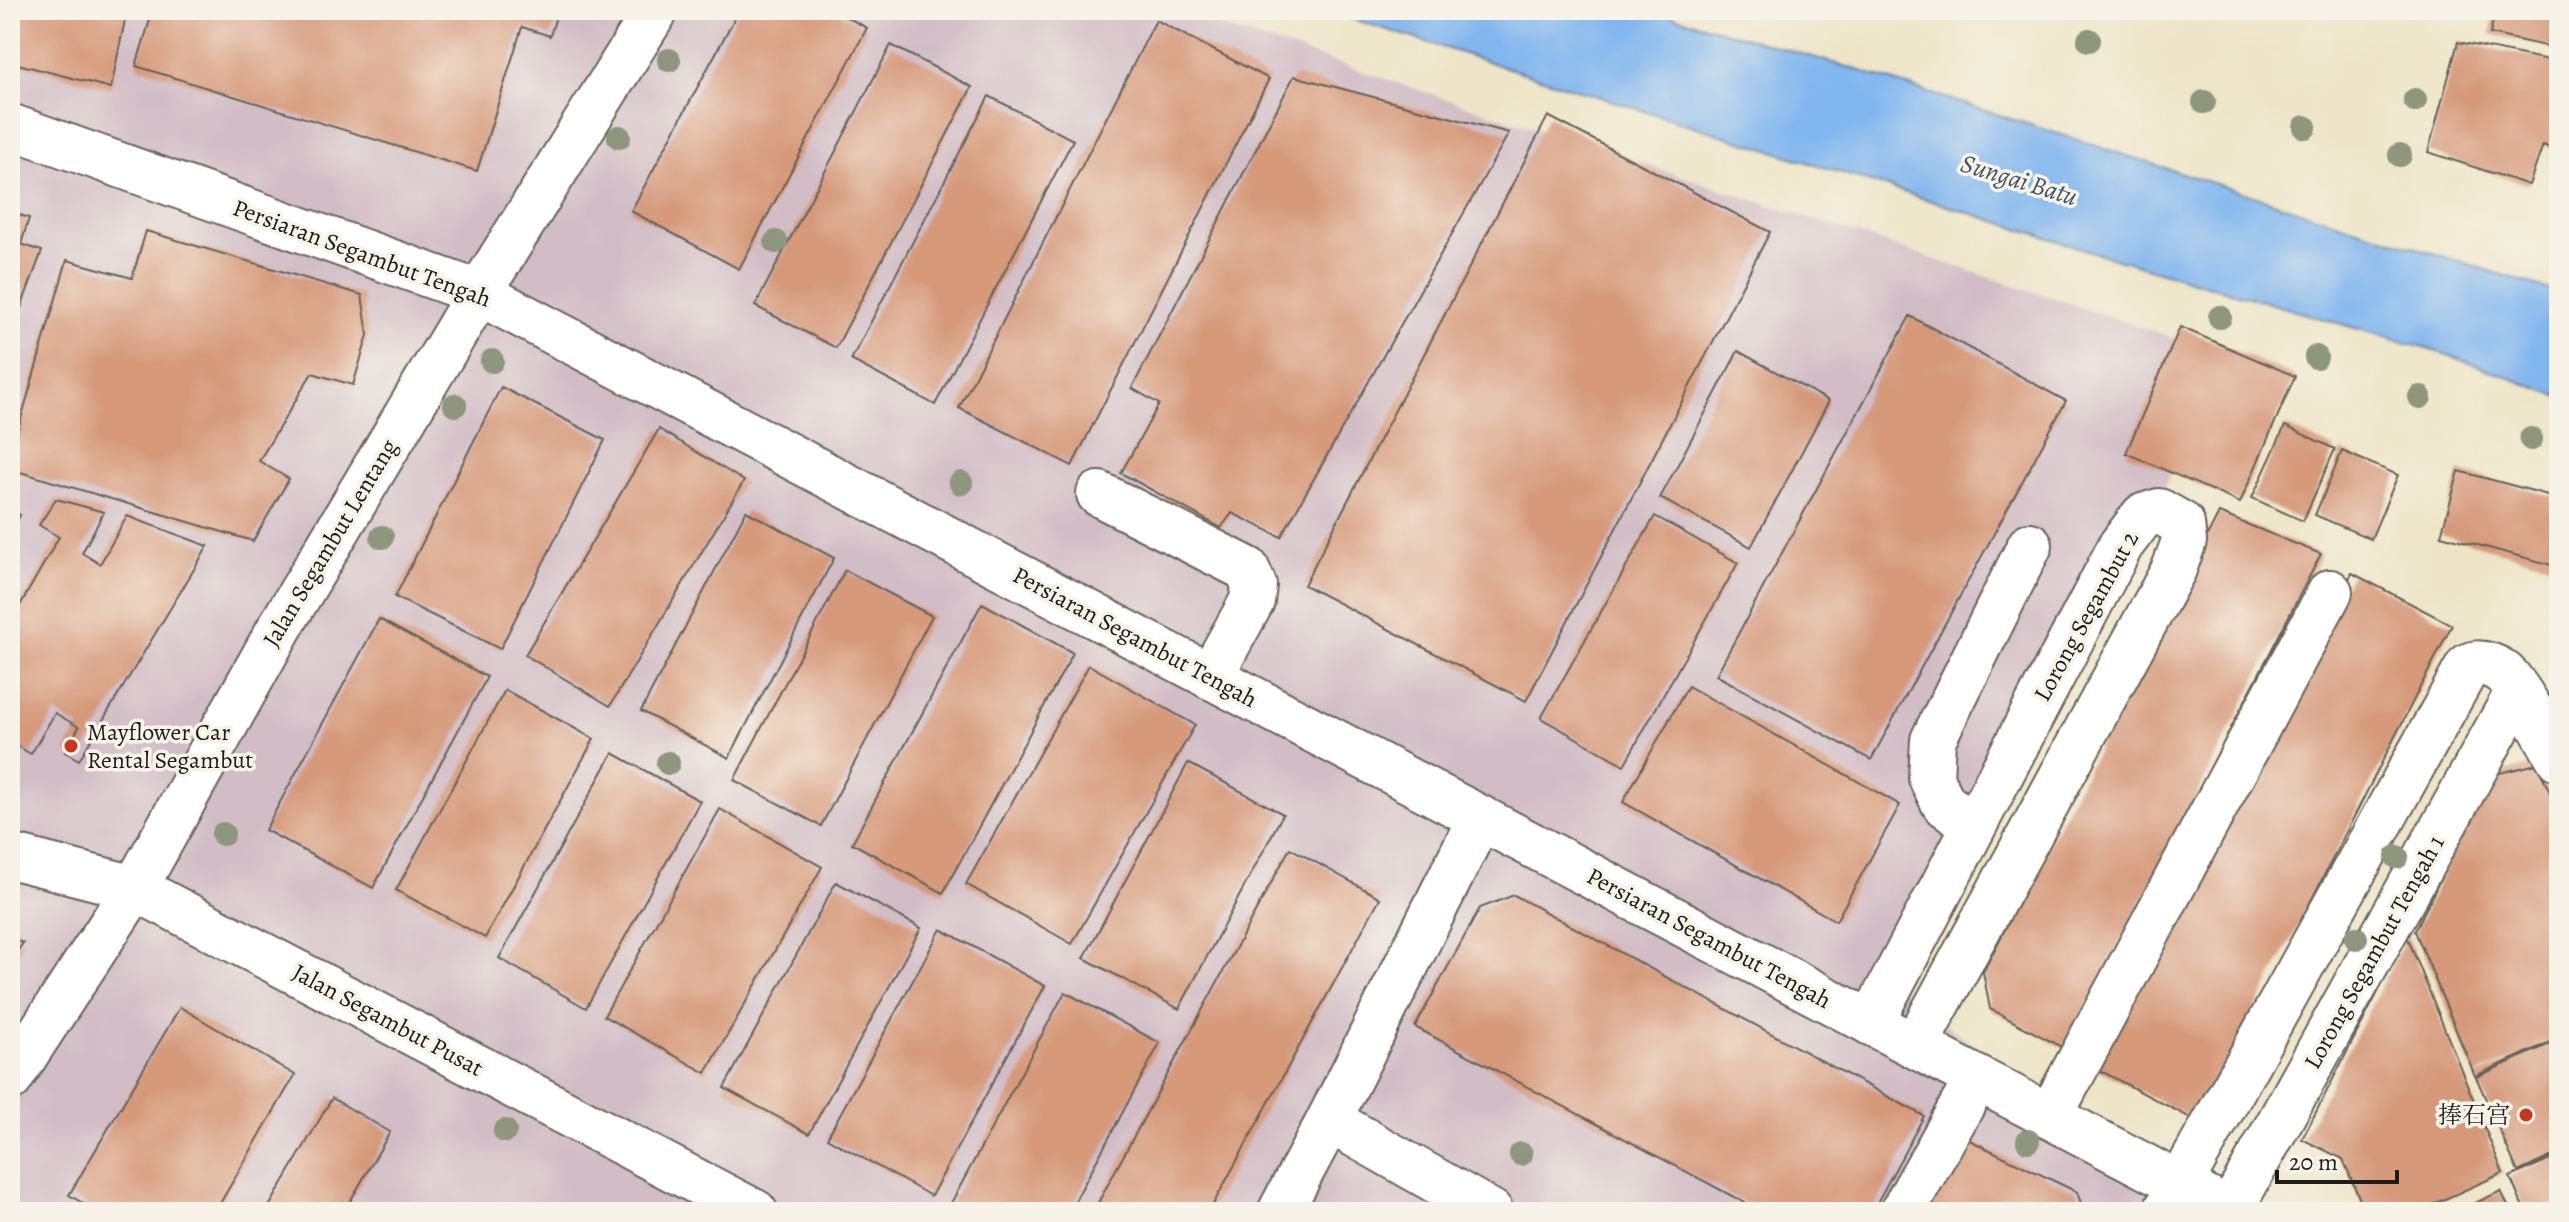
<svg xmlns="http://www.w3.org/2000/svg" width="2569" height="1222" font-family="Alegreya,'Noto Serif SC',serif">
<rect width="100%" height="100%" fill="#f7f3e8"/>
<filter id="ink" filterUnits="userSpaceOnUse"><feTurbulence type="fractalNoise" baseFrequency=".0125" numOctaves="2"/><feDisplacementMap in="SourceGraphic" scale="16" xChannelSelector="R" yChannelSelector="G"/><feConvolveMatrix kernelMatrix="1 2 1 2 8 2 1 2 1" color-interpolation-filters="sRGB"/></filter>
<filter id="wash" filterUnits="userSpaceOnUse"><feTurbulence type="fractalNoise" baseFrequency=".006" numOctaves="4" result="noise"/><feDisplacementMap in="SourceGraphic" scale="32" xChannelSelector="R" yChannelSelector="G"/><feGaussianBlur stdDeviation="1.8" result="paint"/><feColorMatrix in="noise" values="0 0 0 0 0 0 0 0 0 0 0 0 0 0 0 0 0 1.4 0 .05"/><feComposite in="paint" operator="in"/></filter>
<g filter="url(#wash)">
<rect width="100%" height="100%" fill="#eee5c8"/>
<polygon fill="#d2bdc6" points="10,10 1165,10 1285,46 2232,357 1901,989 2184,1212 10,1212"/>
<polygon fill="#81b6ef" stroke="#4e6986" stroke-width="2" points="1324,10 1651,10 1851,68 2559,293 2559,396 2448,355 2100,254"/>
<g id="blocks">
<g fill="#d6997a">
<polygon points="10,10 127,10 111,88 10,62"/>
<polygon points="153,10 558,10 550,36 522,27 477,171 136,66"/>
<polygon points="739,10 834,10 867,28 739,269 631,211"/>
<polygon points="2495,10 2559,10 2559,49 2490,34"/>
<polygon points="1156,20 1269,79 1072,466 959,408"/>
<polygon points="2458,42 2559,62 2559,151 2543,145 2529,185 2428,152"/>
<polygon points="891,45 972,87 836,348 755,306"/>
<polygon points="1294,76 1509,133 1281,537 1232,513 1221,528 1121,473 1159,404 1132,388"/>
<polygon points="989,96 1073,140 935,405 851,360"/>
<polygon points="1548,116 1770,232 1526,701 1304,585"/>
<polygon points="10,212 29,218 21,244 42,251 10,337"/>
<polygon points="146,231 362,295 368,335 353,385 312,373 259,461 289,479 253,541 10,469 10,457 67,260 132,278"/>
<polygon points="1910,316 2066,401 1871,760 1716,675"/>
<polygon points="2180,327 2295,376 2240,503 2126,453"/>
<polygon points="1738,351 1829,401 1751,547 1660,498"/>
<polygon points="501,387 605,440 500,649 395,597"/>
<polygon points="2285,426 2335,449 2303,521 2252,498"/>
<polygon points="659,429 744,481 610,706 525,655"/>
<polygon points="2342,451 2398,475 2371,539 2315,515"/>
<polygon points="2459,471 2559,498 2559,567 2441,535"/>
<polygon points="56,499 104,512 82,553 100,564 127,516 208,546 79,760 65,752 79,727 55,713 31,754 10,742 10,623 59,537 39,525"/>
<polygon points="746,511 834,558 729,758 641,711"/>
<polygon points="10,512 20,515 10,537"/>
<polygon points="2219,513 2321,554 2065,1049 1990,1009 1983,972"/>
<polygon points="1655,516 1738,563 1624,765 1541,718"/>
<polygon points="845,570 932,616 821,826 734,780"/>
<polygon points="2352,573 2452,625 2198,1122 2097,1069"/>
<polygon points="982,603 1073,653 943,893 852,843"/>
<polygon points="379,619 487,677 373,888 265,830"/>
<polygon points="1089,665 1195,725 1072,944 966,884"/>
<polygon points="1688,686 1900,805 1836,921 1623,802"/>
<polygon points="505,690 594,739 485,938 396,890"/>
<polygon points="613,753 700,801 586,1008 499,958"/>
<polygon points="1188,763 1283,814 1179,1009 1084,958"/>
<polygon points="2537,764 2559,812 2559,1038 2475,1076 2415,931 2491,775"/>
<polygon points="720,809 822,867 706,1073 604,1016"/>
<polygon points="1290,848 1380,898 1209,1212 1093,1212"/>
<polygon points="836,882 921,928 809,1134 724,1088"/>
<polygon points="1514,895 1924,1116 1872,1212 1762,1212 1415,1027 1480,908"/>
<polygon points="941,929 1045,986 931,1196 827,1138"/>
<polygon points="2407,936 2503,1173 2416,1212 2365,1212 2343,1159 2302,1139"/>
<polygon points="10,938 23,943 10,962"/>
<polygon points="1065,992 1160,1043 1069,1212 962,1212 950,1205"/>
<polygon points="180,1007 295,1075 215,1212 98,1212 69,1195"/>
<polygon points="2559,1040 2559,1153 2518,1172 2476,1077"/>
<polygon points="332,1098 390,1132 344,1212 266,1212"/>
<polygon points="1959,1135 2077,1192 2084,1212 1916,1212"/>
<polygon points="2559,1155 2559,1212 2525,1212 2510,1177"/>
<polygon points="2501,1191 2511,1212 2456,1212"/>
</g>
</g>
</g>
<g filter="url(#ink)">
<use href="#blocks" fill-opacity="0" stroke="#666258" stroke-width="2"/>
<g fill="none" stroke-linecap="round" stroke-linejoin="round">
<defs>
<g id="minor">
<polyline points="10,126 479,293 2232,1212"/>
<polyline points="1099,494 1247,569 1254,585 1252,601 1210,677"/>
<polyline points="1973,824 1944,804 1931,778 1933,740 2030,545"/>
<polyline points="10,856 135,888 755,1212"/>
<polyline points="1871,1023 2121,545 2143,516 2159,511 2182,524 2184,541 2174,569 1915,1046"/>
<polyline points="10,1079 135,888 279,629 479,293 656,10"/>
<polyline points="2050,1116 2330,592"/>
<polyline points="1329,1120 1491,1212"/>
<polyline points="2230,1211 2517,693"/>
<polyline points="1280,1212 1329,1120 1480,818"/>
<polyline points="1902,1212 1977,1079"/>
<path d="M2165 1212 2468 666C2480 659 2499 667 2508 677 2524 695 2546 737 2559 759"/>
</g>
</defs>
<use href="#minor" stroke="#666258" stroke-width="48"/>
<use href="#minor" stroke="#fff" stroke-width="44"/>
</g>
<g fill="#8e967e">
<circle cx="2089" cy="40" r="12"/>
<circle cx="669" cy="60" r="12"/>
<circle cx="2415" cy="100" r="12"/>
<circle cx="2204" cy="102" r="12"/>
<circle cx="2305" cy="127" r="12"/>
<circle cx="619" cy="137" r="12"/>
<circle cx="2400" cy="155" r="12"/>
<circle cx="776" cy="242" r="12"/>
<circle cx="2220" cy="317" r="12"/>
<circle cx="2316" cy="357" r="12"/>
<circle cx="492" cy="361" r="12"/>
<circle cx="2420" cy="397" r="12"/>
<circle cx="455" cy="405" r="12"/>
<circle cx="2531" cy="439" r="12"/>
<circle cx="961" cy="483" r="12"/>
<circle cx="382" cy="537" r="12"/>
<circle cx="668" cy="763" r="12"/>
<circle cx="223" cy="834" r="12"/>
<circle cx="2397" cy="857" r="12"/>
<circle cx="2356" cy="938" r="12"/>
<circle cx="505" cy="1131" r="12"/>
<circle cx="2028" cy="1141" r="12"/>
<circle cx="1521" cy="1154" r="12"/>
</g>
</g>
<g fill="#c8321e" stroke="#f7f3e8" stroke-width="3">
<circle cx="71" cy="746" r="8"/>
<circle cx="2526" cy="1115" r="8"/>
</g>
<g text-anchor="middle" dominant-baseline="central" stroke-width="7" stroke-linejoin="round" paint-order="stroke">
<g font-size="24" fill="#1c1c1c" stroke="#f7f3e8">
<text transform="translate(362 253) rotate(20)">Persiaran Segambut Tengah</text>
<text transform="translate(330 543) rotate(-59)">Jalan Segambut Lentang</text>
<text transform="translate(2086 616) rotate(-61)">Lorong Segambut 2</text>
<text transform="translate(1135 637) rotate(28)">Persiaran Segambut Tengah</text>
<text transform="translate(1709 938) rotate(28)">Persiaran Segambut Tengah</text>
<text transform="translate(2374 952) rotate(-61)">Lorong Segambut Tengah 1</text>
<text transform="translate(388 1020) rotate(28)">Jalan Segambut Pusat</text>
</g>
<g font-size="24" fill="#1c1c1c" stroke="#f7f3e8" text-anchor="start">
<text x="87" y="732">Mayflower Car<tspan x="87" dy="28">Rental Segambut</tspan></text>
<text x="2510" y="1115" text-anchor="end">捧石宫</text>
</g>
<g font-size="26" font-style="italic" fill="#3f5266" stroke="#f7f3e8">
<text transform="translate(2019 180) rotate(17)">Sungai Batu</text>
</g>
</g>
<rect width="2569" height="1222" fill="none" stroke="#f7f3e8" stroke-width="40"/>
<path d="M2277 1170v12h120v-12" fill="none" stroke="#1c1c1c" stroke-width="4"/>
<text x="2289" y="1170" font-size="24" fill="#1c1c1c" stroke="#f7f3e8" stroke-width="6" paint-order="stroke">20 m</text>
</svg>
